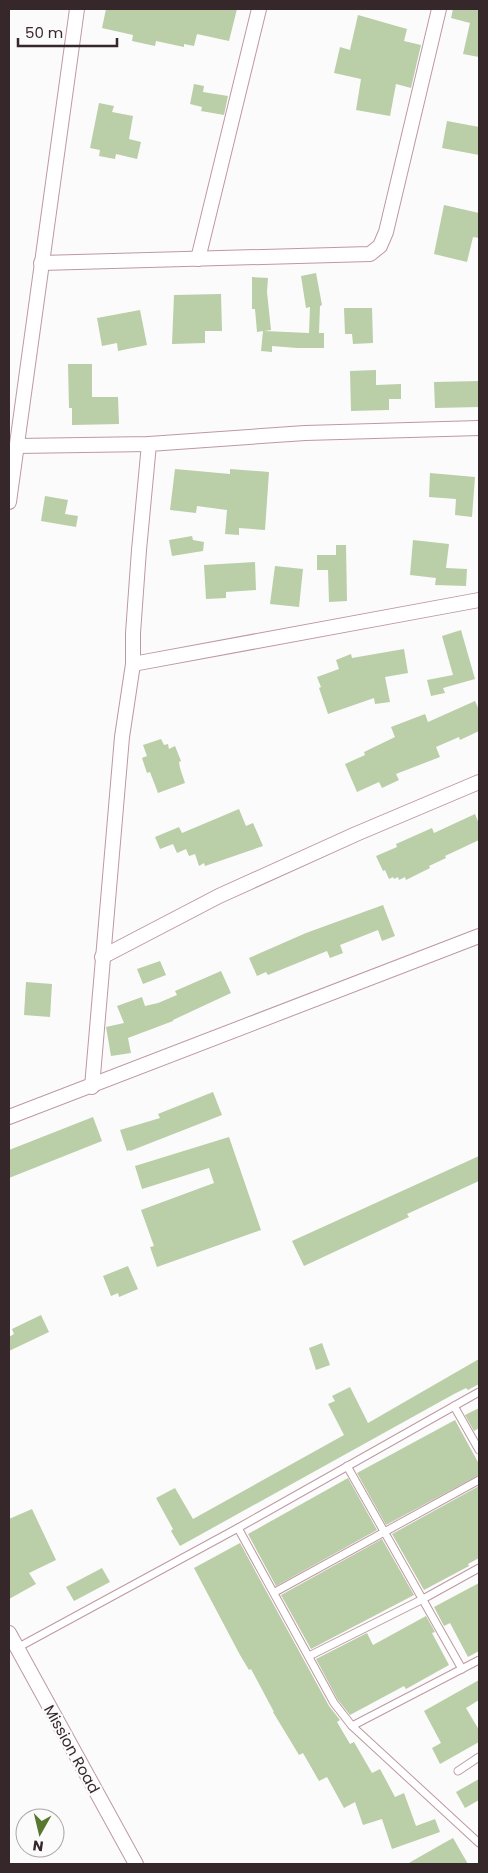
<svg xmlns="http://www.w3.org/2000/svg" width="488" height="1873" font-family="Poppins,sans-serif">
<rect width="100%" height="100%" fill="#fbfbfb"/>
<g fill="#bacea7">
<polygon points="106,9 237,9 229,41 197,34 194,46 184,44 184,47 156,41 155,46 132,41 133,35 102,28"/>
<polygon points="453,9 479,9 479,57 463,54 470,23 451,18"/>
<polygon points="358,15 407,29 404,41 421,45 411,88 396,84 390,116 356,110 361,79 334,73 340,47 350,50"/>
<polygon points="194,84 204,86 203,92 228,96 224,115 201,111 202,107 190,104"/>
<polygon points="99,103 114,106 112,112 133,116 129,139 141,142 137,159 116,154 115,159 99,156 100,150 90,148"/>
<polygon points="447,121 479,127 479,155 442,148"/>
<polygon points="444,205 479,213 479,238 473,237 467,262 434,254"/>
<polygon points="316,273 322,305 320,306 319,333 324,333 324,348 297,348 272,346 272,352 261,351 263,331 257,332 255,309 252,309 252,277 268,278 267,292 271,330 264,331 309,333 310,307 306,308 301,276"/>
<polygon points="221,294 222,331 205,331 205,343 172,344 174,295"/>
<polygon points="344,308 372,308 373,343 353,344 352,334 345,334"/>
<polygon points="140,310 147,345 118,351 117,343 102,346 97,318"/>
<polygon points="68,364 92,364 92,397 118,397 119,424 72,425 72,408 69,408"/>
<polygon points="376,370 376,385 401,384 401,399 389,399 389,410 351,411 350,371"/>
<polygon points="479,381 479,407 435,408 434,382"/>
<polygon points="175,469 230,474 230,469 269,472 265,530 239,528 239,535 225,534 227,510 197,506 196,513 170,510"/>
<polygon points="430,473 475,477 472,517 455,515 456,499 429,497"/>
<polygon points="45,496 68,500 65,514 78,516 76,527 41,521"/>
<polygon points="192,536 193,540 204,542 203,551 172,556 169,540"/>
<polygon points="413,540 449,544 446,568 467,569 466,586 435,585 436,578 410,575"/>
<polygon points="336,545 346,545 347,601 329,602 328,570 317,570 317,555 336,555"/>
<polygon points="255,562 256,590 226,592 226,598 206,599 204,565"/>
<polygon points="275,566 303,569 299,607 270,604"/>
<polygon points="461,630 475,679 443,688 445,693 431,696 427,680 453,675 442,636"/>
<polygon points="404,649 408,673 385,677 390,702 375,704 374,698 328,714 319,688 321,687 317,677 339,669 336,660 351,654 352,658"/>
<polygon points="475,701 479,710 479,731 460,740 459,737 436,747 440,757 396,774 399,780 382,788 379,782 357,792 345,764 365,755 364,752 395,737 391,727 425,714 428,722"/>
<polygon points="161,739 164,745 168,744 169,749 175,746 181,761 179,762 180,768 185,783 158,793 150,772 147,773 142,758 147,756 143,745"/>
<polygon points="239,809 246,826 253,823 263,846 205,866 204,863 199,866 195,854 189,856 186,849 177,853 173,844 160,849 155,837 179,827 182,833"/>
<polygon points="475,814 479,824 479,840 445,856 446,858 429,866 430,868 406,880 405,877 399,880 398,877 394,879 393,877 389,879 385,870 383,871 376,856 397,847 396,844 432,828 434,833"/>
<polygon points="383,905 395,936 382,941 378,930 340,945 343,953 330,958 327,951 268,975 266,972 257,976 249,958 306,933"/>
<polygon points="160,961 166,975 143,984 137,969"/>
<polygon points="221,971 231,993 173,1020 173,1021 128,1038 131,1053 111,1056 106,1027 124,1023 117,1006 142,997 145,1006 158,1003 177,995 175,991"/>
<polygon points="26,982 52,984 50,1017 24,1015"/>
<polygon points="213,1092 222,1115 130,1151 130,1150 127,1151 120,1130 160,1118 158,1114"/>
<polygon points="93,1117 102,1141 9,1178 9,1150"/>
<polygon points="229,1137 261,1230 157,1267 150,1247 154,1246 141,1210 214,1183 209,1168 142,1189 135,1166"/>
<polygon points="479,1156 479,1181 407,1214 409,1217 304,1266 292,1241"/>
<polygon points="128,1266 138,1289 119,1297 118,1293 111,1296 103,1276"/>
<polygon points="41,1315 49,1332 9,1351 9,1337 14,1334 12,1329"/>
<polygon points="322,1343 330,1365 316,1370 309,1348"/>
<polygon points="479,1359 479,1384 468,1390 466,1388 454,1394 180,1546 171,1531 173,1529 156,1498 175,1488 193,1519 344,1435 328,1404 335,1401 332,1396 350,1387 368,1423"/>
<polygon points="479,1408 479,1428 474,1431 465,1415"/>
<polygon points="455,1420 479,1464 479,1475 386,1525 357,1473"/>
<polygon points="348,1478 377,1530 276,1586 248,1534"/>
<polygon points="479,1486 479,1558 468,1564 469,1566 424,1590 392,1534"/>
<polygon points="32,1509 56,1560 29,1573 36,1584 9,1599 9,1519"/>
<polygon points="382,1539 414,1595 311,1649 281,1595"/>
<polygon points="240,1543 329,1706 340,1720 337,1722 350,1744 354,1742 372,1773 380,1769 395,1797 404,1793 416,1826 435,1819 440,1832 392,1849 382,1819 363,1825 355,1802 344,1808 327,1777 319,1781 303,1753 299,1755 273,1712 274,1712 251,1669 249,1670 240,1655 194,1568"/>
<polygon points="102,1568 110,1582 74,1601 66,1587"/>
<polygon points="479,1583 479,1651 468,1657 450,1623 444,1626 434,1607"/>
<polygon points="426,1616 435,1632 432,1633 449,1665 406,1689 404,1686 350,1715 338,1700 316,1659 367,1633 373,1645"/>
<polygon points="479,1680 479,1700 466,1708 479,1730 479,1742 440,1764 432,1748 441,1743 424,1711"/>
<polygon points="479,1779 479,1800 465,1808 456,1792"/>
<polygon points="453,1838 468,1864 407,1864 444,1843"/>
</g>
<g fill="none" stroke-linecap="round" stroke-linejoin="round">
<defs>
<g id="lane">
<polyline points="454,1406 479,1450"/>
<polyline points="347,1466 462,1669"/>
<polyline points="238,1528 334,1703 352,1726 479,1843"/>
<polyline points="275,1592 479,1480"/>
<polyline points="17,1648 238,1528 479,1392"/>
<polyline points="309,1656 423,1599 479,1568"/>
<polyline points="352,1726 479,1660"/>
<polyline points="458,1771 479,1757"/>
</g>
<g id="street">
<polyline points="198,259 259,9"/>
<polyline points="41,263 370,254 380,246 386,232 439,9"/>
<polyline points="17,446 149,444 305,433 479,428"/>
<polyline points="9,502 77,9"/>
<polyline points="133,664 479,600"/>
<polyline points="102,957 219,896 356,834 479,782"/>
<polyline points="92,1087 122,737 133,664 133,633 139,550 149,444"/>
<polyline points="9,1117 479,936"/>
<polyline points="9,1633 136,1864"/>
</g>
</defs>
<use href="#lane" stroke="#be98a3" stroke-width="9"/>
<use href="#street" stroke="#be98a3" stroke-width="16"/>
<use href="#lane" stroke="#fff" stroke-width="7"/>
<use href="#street" stroke="#fff" stroke-width="14"/>
</g>
<g text-anchor="middle" dominant-baseline="central" stroke-width="4.5" stroke-linejoin="round" paint-order="stroke">
<g font-size="15" fill="#36272b" stroke="#fbfbfb">
<text transform="translate(72 1749) rotate(61)">Mission Road</text>
</g>
</g>
<rect width="488" height="1873" fill="none" stroke="#36272b" stroke-width="20"/>
<g transform="translate(40 1833) rotate(188)"><circle r="24" fill="#fbfbfb" stroke="#aca6a8"/>
<path d="M0-4L9 19L0 12L-9 19Z" fill="#58782f"/>
<text y="-8" font-size="14" font-weight="bold" text-anchor="middle" fill="#36272b">N</text>
</g>
<path d="M18 38v8h99v-8" fill="none" stroke="#36272b" stroke-width="2.5"/>
<text x="25" y="38" font-size="15" fill="#36272b" stroke="#fbfbfb" stroke-width="4" paint-order="stroke">50 m</text>
</svg>
